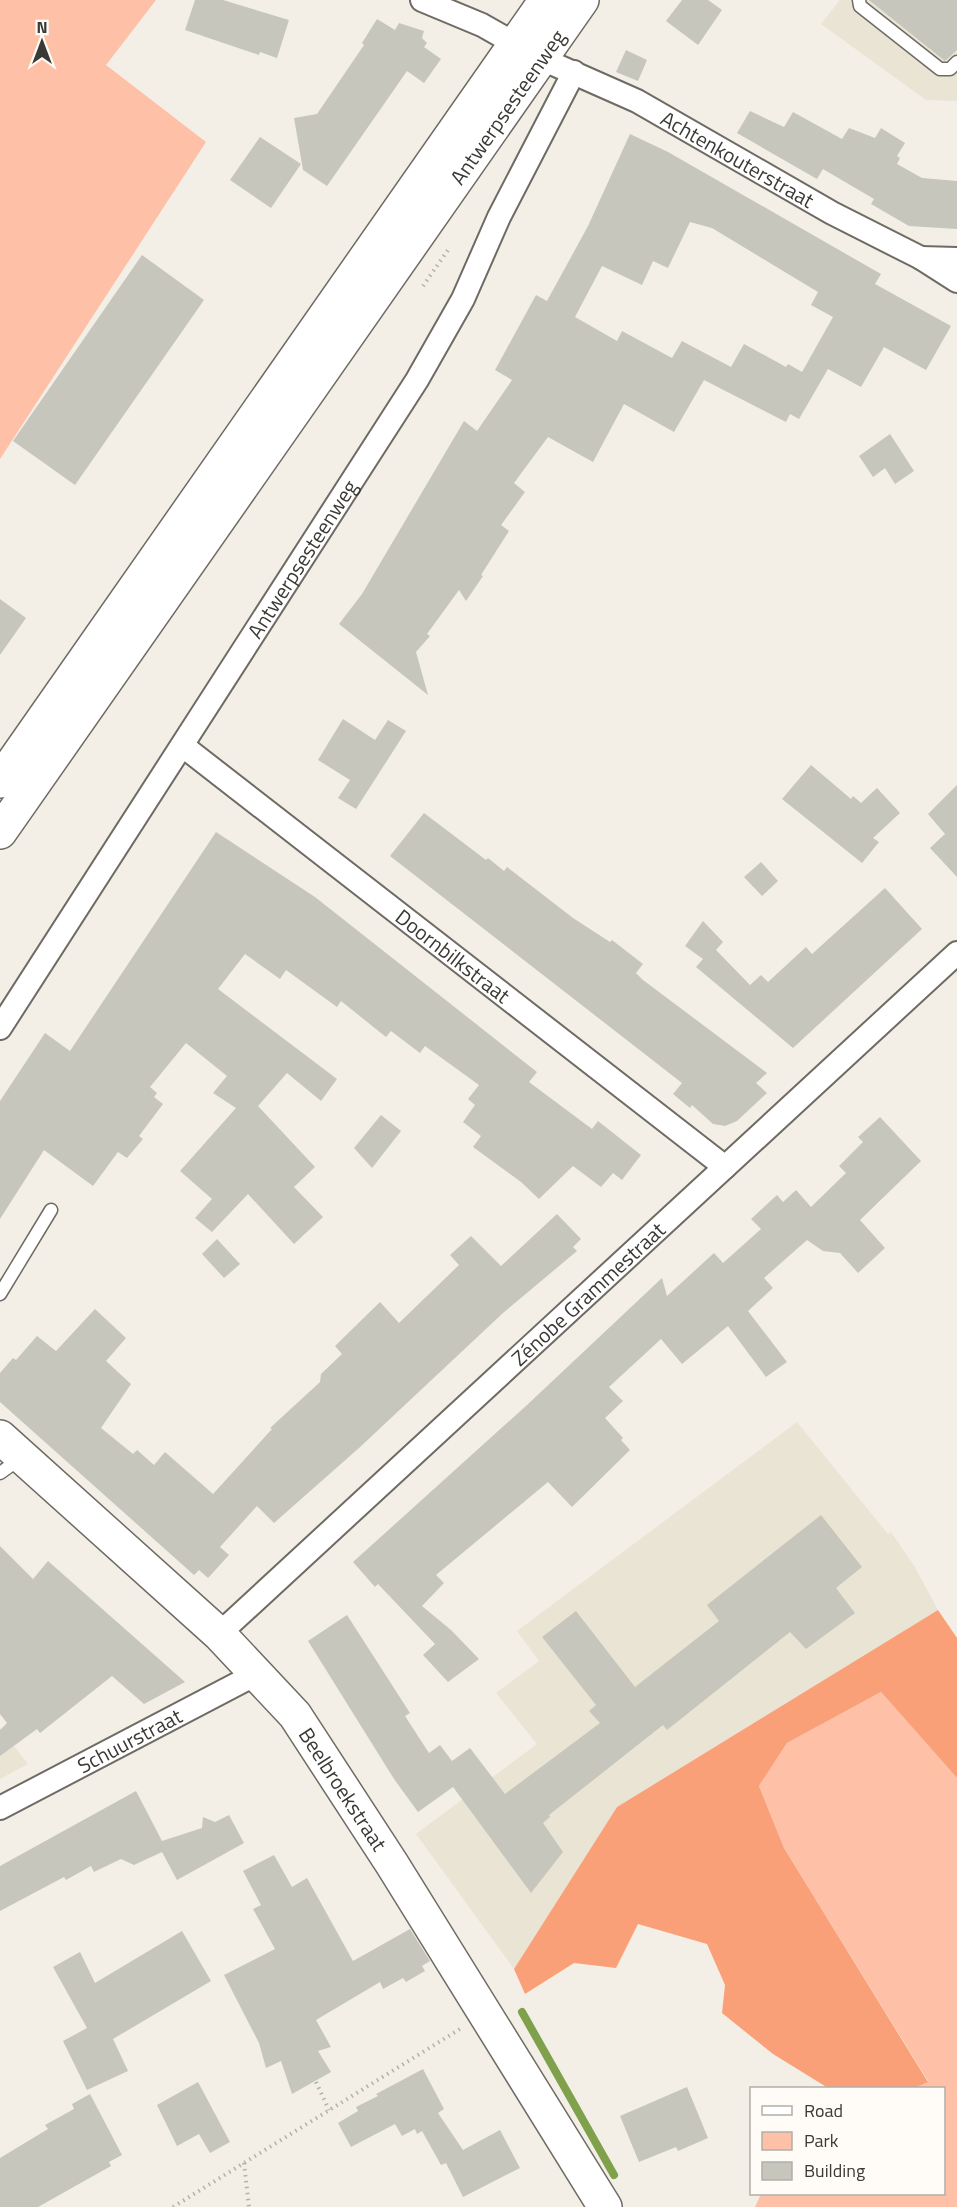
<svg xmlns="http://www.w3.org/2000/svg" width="957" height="2207" font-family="'Titillium Web',sans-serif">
<rect width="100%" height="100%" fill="#f3efe7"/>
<g fill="#eae4d5">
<polygon points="840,0 957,0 957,101 926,100 821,24"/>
<polygon points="797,1422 888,1534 891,1532 915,1567 938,1610 617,1807 514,1969 416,1834 537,1744 496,1693 539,1661 517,1631"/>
<polygon points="0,1728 28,1764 0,1779"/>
</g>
<g fill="#fec0a6">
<polygon points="0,0 156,0 106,65 206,142 0,459"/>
<polygon points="881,1692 957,1778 957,2207 755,2207 761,2194 944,2194 944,2088 914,2088 928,2081 784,1848 759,1786 787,1743"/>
</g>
<polygon fill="#faa079" points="938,1610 957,1638 957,1778 881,1692 787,1743 759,1786 784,1848 928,2082 914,2088 828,2088 773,2054 722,2013 725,1985 707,1944 638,1924 616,1968 574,1963 525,1994 514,1969 617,1807"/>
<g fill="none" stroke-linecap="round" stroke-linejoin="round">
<polyline stroke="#7fa14c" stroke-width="8" points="522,2012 614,2175"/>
</g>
<g fill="#c6c6bd" fill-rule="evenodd">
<polygon points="195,0 223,0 289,20 277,58 260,52 259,55 185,30"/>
<polygon points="682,0 708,0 722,10 698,45 666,21"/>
<polygon points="869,0 957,0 957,50 945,61"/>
<polygon points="377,19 395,30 399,23 424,31 422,38 427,43 424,47 441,59 424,83 407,71 327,186 303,170 294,118 317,114 364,45 362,43"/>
<polygon points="626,50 647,60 638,81 616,72"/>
<polygon points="750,111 784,127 793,112 842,139 849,128 875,138 881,128 905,143 897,156 900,158 897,164 922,178 957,181 957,229 909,226 871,204 874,199 823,169 817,179 737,133"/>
<path d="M630 134 668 152 881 274 875 284 951 326 926 370 884 347 861 387 828 369 799 419 790 414 786 422 704 380 674 432 624 404 593 462 548 437 514 483 525 492 501 525 509 531 481 575 483 576 466 601 459 590 427 634 430 636 416 652 428 695 339 624 362 594 464 421 477 431 512 380 495 370 536 295 547 301 588 226ZM690 222 712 228 818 292 811 305 833 317 802 372 788 364 786 367 744 344 731 367 682 341 672 358 622 331 617 341 575 317 602 266 642 285 653 261 668 268Z"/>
<polygon points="260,137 301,164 271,208 230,180"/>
<polygon points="142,255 204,300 75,485 13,441"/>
<polygon points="890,434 914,471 895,484 885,468 873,477 859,456"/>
<polygon points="0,599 26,618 0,655"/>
<polygon points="343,719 375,740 388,720 406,731 356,809 338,798 350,780 318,760"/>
<polygon points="811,765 851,799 853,796 861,803 877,788 900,813 873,838 879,842 862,863 782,799"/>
<polygon points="957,785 957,877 930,848 945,834 928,814"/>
<polygon points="424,813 486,860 488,858 504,871 507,867 573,918 610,942 612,940 643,964 636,973 643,980 767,1073 756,1083 767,1093 737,1121 725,1126 713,1124 692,1105 690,1108 673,1094 682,1083 390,856"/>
<polygon points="216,832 315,897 537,1072 529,1082 592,1129 598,1121 641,1155 622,1180 613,1173 601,1187 573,1166 539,1199 521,1182 473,1147 481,1136 463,1122 475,1105 468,1099 479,1085 425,1046 420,1053 391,1031 386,1037 341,1001 337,1007 286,970 280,979 245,954 218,989 337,1079 321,1101 287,1073 258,1106 315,1167 294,1187 323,1217 294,1244 248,1194 212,1232 195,1218 212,1199 180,1171 236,1108 213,1093 227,1076 186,1043 150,1087 157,1093 154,1097 163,1104 139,1136 143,1139 127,1158 118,1152 93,1186 44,1150 0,1219 0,1101 45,1033 70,1051"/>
<polygon points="761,862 778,881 762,896 744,877"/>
<polygon points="885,888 922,929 793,1048 696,967 703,959 685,946 703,921 723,942 716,950 750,985 761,975 768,982 806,947 812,954"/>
<polygon points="381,1115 401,1131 372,1168 354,1148"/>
<polygon points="880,1117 921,1161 860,1220 885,1248 858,1273 840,1253 823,1251 807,1240 764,1278 773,1288 748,1311 787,1362 766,1377 728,1326 682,1364 661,1339 609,1387 623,1401 605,1418 623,1438 621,1440 630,1450 572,1507 548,1482 436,1575 444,1583 422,1606 451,1630 479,1659 448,1682 423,1655 435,1644 378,1584 375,1587 353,1562 527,1405 662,1278 667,1296 714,1253 723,1263 761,1229 751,1219 777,1195 783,1202 796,1190 811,1207 846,1173 839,1166 863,1142 858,1137"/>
<polygon points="557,1214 581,1239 573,1247 577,1251 503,1313 359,1448 274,1523 257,1506 220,1547 229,1555 208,1578 199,1570 194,1575 0,1402 0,1373 13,1358 16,1360 37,1336 56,1351 95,1309 126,1338 106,1361 131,1384 101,1428 133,1454 137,1450 154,1465 165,1452 213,1494 272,1429 270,1428 320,1382 321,1374 342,1354 335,1346 380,1302 399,1323 459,1265 450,1255 471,1236 501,1266"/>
<polygon points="217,1239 240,1264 224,1278 202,1254"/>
<polygon points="821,1515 862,1567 836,1588 855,1613 806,1649 790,1632 667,1730 663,1725 549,1815 550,1817 543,1823 563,1852 531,1893 453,1787 418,1812 394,1779 308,1641 347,1615 410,1713 405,1716 429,1753 440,1745 452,1761 470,1748 505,1794 600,1723 589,1711 596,1705 542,1637 576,1611 635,1687 719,1621 707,1605"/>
<polygon points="0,1546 33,1579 48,1561 185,1682 144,1704 112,1676 40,1733 37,1729 0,1756 0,1730 7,1723 0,1714"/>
<polygon points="136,1791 162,1841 202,1828 203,1817 215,1822 229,1815 244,1843 177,1880 162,1852 134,1865 121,1859 94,1872 91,1866 66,1880 64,1877 0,1911 0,1866"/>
<polygon points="274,1855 292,1887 307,1878 353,1961 410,1929 430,1961 422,1966 425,1971 406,1982 403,1978 383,1989 380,1982 316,2020 331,2047 318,2051 331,2072 292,2094 281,2061 266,2068 259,2043 224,1975 275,1949 253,1909 261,1905 243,1871"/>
<polygon points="182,1931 211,1981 113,2039 128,2071 87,2090 63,2041 87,2028 53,1967 80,1952 95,1983"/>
<polygon points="423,2069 444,2109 438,2113 463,2150 500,2130 520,2168 463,2197 446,2163 441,2165 422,2131 417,2134 415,2129 402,2136 395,2124 351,2147 338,2123 358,2111 356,2107 378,2096 376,2094"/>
<polygon points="198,2082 230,2142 210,2153 199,2134 177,2146 157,2105"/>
<polygon points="687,2087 708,2138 678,2151 676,2147 639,2162 620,2116"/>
<polygon points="90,2094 122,2155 109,2162 111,2166 38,2207 0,2207 0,2158 48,2129 45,2125 74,2109 72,2104"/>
</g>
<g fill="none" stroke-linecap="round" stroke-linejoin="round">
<defs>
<g id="lane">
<polyline points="859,0 860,6 940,69 950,69 957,62"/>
<polyline points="0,1294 51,1210"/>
<polyline points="0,1473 21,1458"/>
</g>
<g id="street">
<path id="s1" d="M422 0 482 25 542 59 637 101 832 213 921 258 957 281"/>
<polyline points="921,258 957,259"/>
<path id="s2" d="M183 746 725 1167"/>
<path id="s3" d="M0 1028 417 380 463 299 499 217 574 72"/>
<path id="s4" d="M219 1634 957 953"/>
<path id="s5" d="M0 1808 258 1673"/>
</g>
<g id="secondary">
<path id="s6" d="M0 1437 219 1634 295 1715 392 1864 605 2207"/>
</g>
<g id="primary">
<polyline points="0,781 546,0"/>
<path id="s7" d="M0 832 582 0"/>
</g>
</defs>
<use href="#lane" stroke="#6f6b64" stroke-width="15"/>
<use href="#street" stroke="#6f6b64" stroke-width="26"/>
<use href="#secondary" stroke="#6f6b64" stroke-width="36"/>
<use href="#primary" stroke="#6f6b64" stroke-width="36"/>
<g stroke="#b4b1aa" stroke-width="4" stroke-dasharray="1.5 4.5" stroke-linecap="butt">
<polyline points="423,286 448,250"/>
<polyline points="316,2082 329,2110"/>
<polyline points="244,2163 249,2207"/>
<polyline points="173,2207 460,2029"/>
</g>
<use href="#lane" stroke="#fff" stroke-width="12"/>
<use href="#street" stroke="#fff" stroke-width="22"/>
<use href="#secondary" stroke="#fff" stroke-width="33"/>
<use href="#primary" stroke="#fff" stroke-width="33"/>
</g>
<g text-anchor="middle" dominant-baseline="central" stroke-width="4.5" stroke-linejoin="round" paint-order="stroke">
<g font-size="21" fill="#3a3935" stroke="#fffcf7">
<text stroke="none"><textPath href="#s7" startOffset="885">Antwerpsesteenweg</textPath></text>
<text stroke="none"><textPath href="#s1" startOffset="354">Achtenkouterstraat</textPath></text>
<text stroke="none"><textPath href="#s3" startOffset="558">Antwerpsesteenweg</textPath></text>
<text stroke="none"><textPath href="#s2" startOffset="342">Doornbilkstraat</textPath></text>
<text stroke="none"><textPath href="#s4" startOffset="502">Zénobe Grammestraat</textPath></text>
<text stroke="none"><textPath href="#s5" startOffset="146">Schuurstraat</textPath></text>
<text stroke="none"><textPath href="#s6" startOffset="494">Beelbroekstraat</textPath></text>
</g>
</g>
<rect x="750" y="2087" width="195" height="108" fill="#fffcf7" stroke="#b0aea9" stroke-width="1.5"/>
<rect x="762" y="2106" width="30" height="9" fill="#ffffff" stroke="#b0aea9" stroke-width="1.5"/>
<text x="804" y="2117" font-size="18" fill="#3a3935">Road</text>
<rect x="762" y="2132" width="30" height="18" fill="#fec0a6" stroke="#b0aea9" stroke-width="1.5"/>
<text x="804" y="2147" font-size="18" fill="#3a3935">Park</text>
<rect x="762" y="2162" width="30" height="18" fill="#c6c6bd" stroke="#b0aea9" stroke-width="1.5"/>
<text x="804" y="2177" font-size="18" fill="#3a3935">Building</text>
<g transform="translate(42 42)" stroke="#fffcf7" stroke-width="4.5" paint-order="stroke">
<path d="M0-4.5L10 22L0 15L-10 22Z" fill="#3a3935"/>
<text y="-9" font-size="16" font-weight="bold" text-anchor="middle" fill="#3a3935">N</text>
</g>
</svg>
